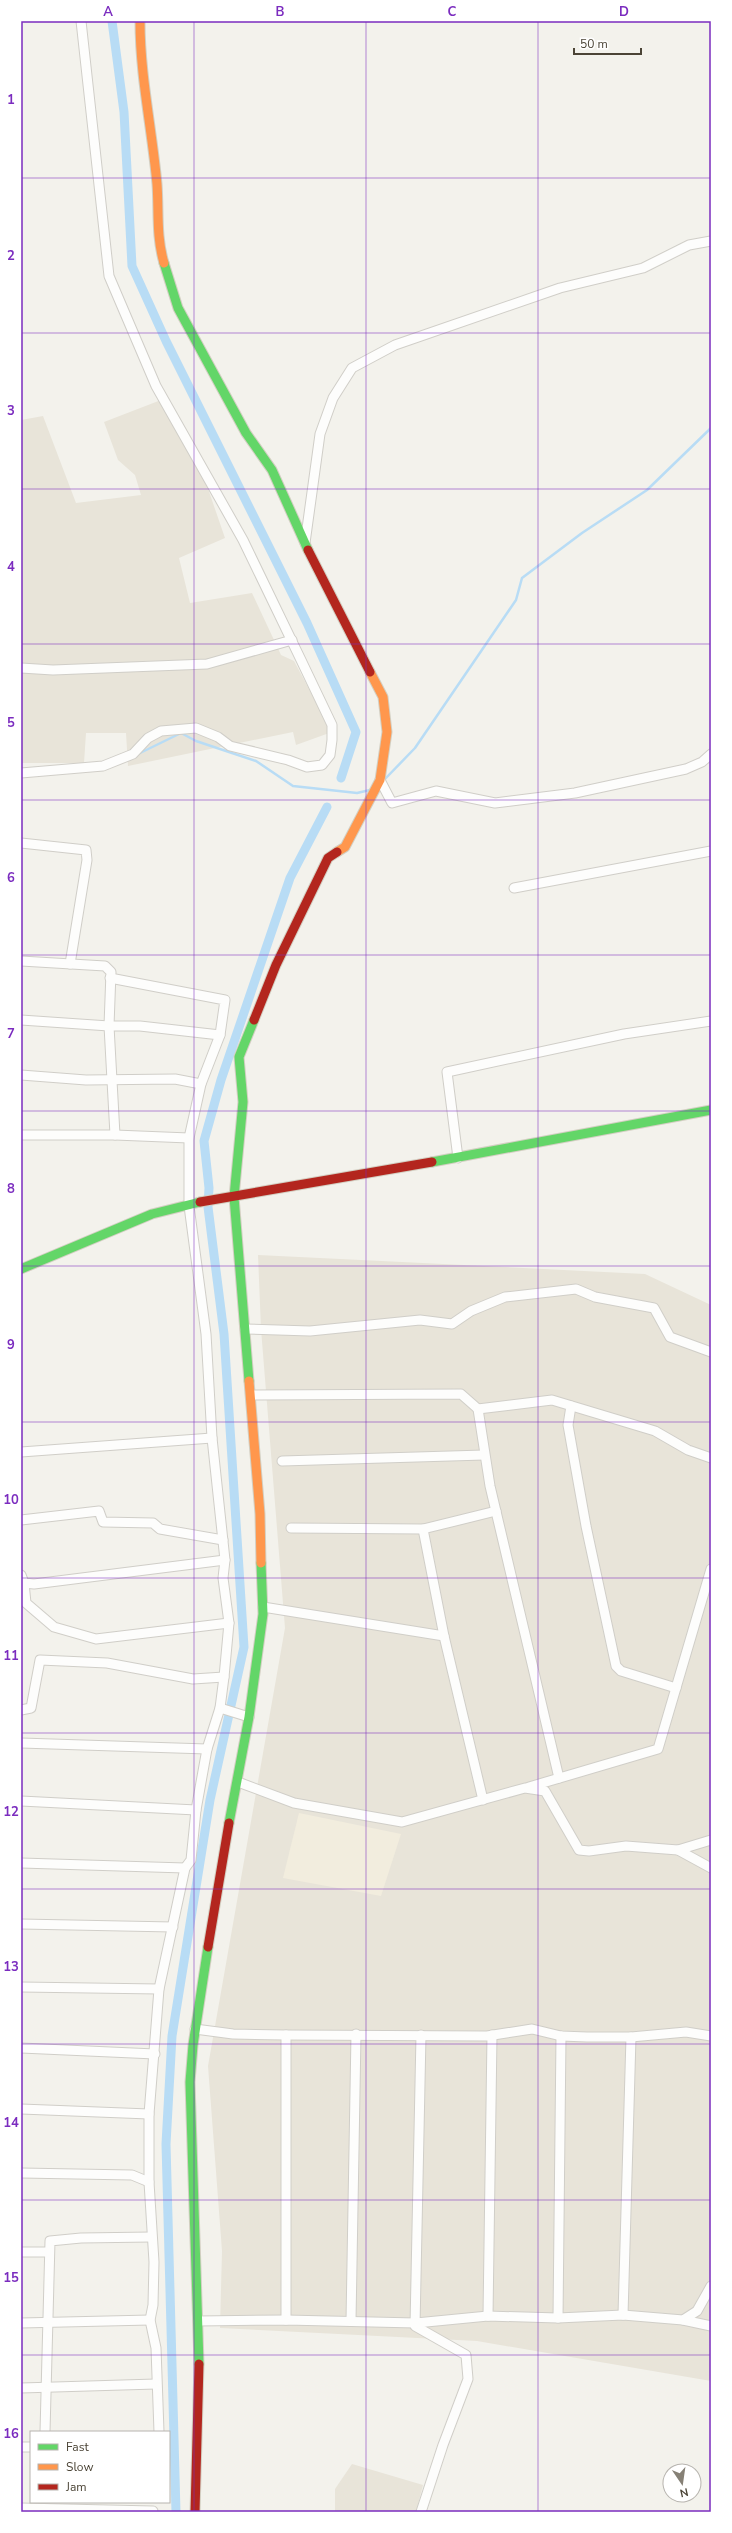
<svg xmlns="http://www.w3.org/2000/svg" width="732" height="2533" font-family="'Nunito Sans',sans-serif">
<rect width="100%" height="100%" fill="#f3f2ec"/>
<g fill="#e8e4d9">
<polygon points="161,400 205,480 225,538 179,558 190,603 252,593 281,655 294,661 332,732 296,745 293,732 128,766 126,733 86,733 84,763 21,763 21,420 43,416 76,503 141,495 135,475 118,460 104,422"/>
<polygon points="258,1255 645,1274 711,1305 711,2381 477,2341 220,2328 222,2251 208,2066 285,1628 261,1329"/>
<polygon points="352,2464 423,2485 416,2512 335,2512 335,2489"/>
</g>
<polygon fill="#f2edde" points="299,1813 401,1834 381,1896 283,1878"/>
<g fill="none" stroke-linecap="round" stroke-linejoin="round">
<g stroke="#b8dcf5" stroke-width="2.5">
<polyline points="138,754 181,733 196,741 256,761 293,786 357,793 370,790"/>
<polyline points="385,779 415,748 516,600 522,578 582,533 647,490 711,428"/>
</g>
<g stroke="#b8dcf5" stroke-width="9">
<polyline points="112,21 124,112 132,266 166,341 307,623 356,732 341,778"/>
<polyline points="176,2512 166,2144 172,2036 210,1800 244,1647 224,1334 208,1207 209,1188 204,1141 221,1080 290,878 327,807"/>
</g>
<defs>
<g id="street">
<polyline points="305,543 320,434 333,398 352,368 395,345 560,288 643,268 689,245 711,241"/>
<polyline points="21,668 53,670 207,664 292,640"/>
<polyline points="21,773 103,766 133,754 148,738 161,731 196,728 218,737 230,746 288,760 307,767 322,765 330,755 332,740 332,725 301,660 243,540 156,386 109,276 81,21"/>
<polyline points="380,780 392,803 436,791 495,803 575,793 686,769 702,762 711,754"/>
<polyline points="21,843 86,850 87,860 70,964"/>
<polyline points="514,888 711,851"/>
<polyline points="21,961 105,966 111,972 109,1026 115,1135 21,1135"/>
<polyline points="110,978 225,1000 220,1035 201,1084 189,1138 189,1206 206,1334 212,1438 225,1560 223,1578 229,1623 224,1677 220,1708 207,1749 196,1810 191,1860 185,1868 159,1989 149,2114 149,2182 154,2262 153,2305 150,2320 156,2348 159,2432"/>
<polyline points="21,1020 109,1026 140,1026 220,1035"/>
<polyline points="21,1075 86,1080 175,1079 201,1084"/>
<polyline points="115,1135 189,1138"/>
<polyline points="458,1158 447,1072 624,1034 711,1021"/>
<polyline points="245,1329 310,1331 420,1320 452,1324 471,1311 505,1297 576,1289 595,1297 654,1308 670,1337 711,1352"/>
<polyline points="251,1395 461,1394 478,1409 552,1400 655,1431 688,1450 711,1458"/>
<polyline points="571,1406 568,1425 586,1526 616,1666 621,1671 676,1688"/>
<polyline points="478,1409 490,1486 559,1778"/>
<polyline points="21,1452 212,1438"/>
<polyline points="282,1461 484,1455"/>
<polyline points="21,1520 99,1511 103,1522 153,1523 160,1529 223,1540"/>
<polyline points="291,1528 423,1529"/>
<polyline points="21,1575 24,1583 34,1584 225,1560"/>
<polyline points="24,1583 26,1603 54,1627 96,1639 229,1623"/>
<polyline points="263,1607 444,1636 423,1529 496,1511"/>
<polyline points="444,1636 483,1800"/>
<polyline points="220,1708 249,1717"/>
<polyline points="21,1710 31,1708 40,1660 107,1663 193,1679 224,1677"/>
<polyline points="21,1743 207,1749"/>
<polyline points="238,1782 294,1803 402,1822 525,1788 545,1791 579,1850 589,1851 626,1846 678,1850 711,1868"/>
<polyline points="529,1787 658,1749 711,1569"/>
<polyline points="21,1801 196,1810"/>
<polyline points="678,1850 711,1840"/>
<polyline points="21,1863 185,1868"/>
<polyline points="21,1924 173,1927"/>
<polyline points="21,1987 159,1989"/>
<polyline points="195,2029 233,2034 286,2035 487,2036 532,2029 561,2036 587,2037 631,2037 686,2032 711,2036"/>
<polyline points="21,2048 155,2054"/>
<polyline points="21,2109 149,2114"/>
<polyline points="21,2173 132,2175 149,2182"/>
<polyline points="21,2252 48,2252"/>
<polyline points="623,2315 631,2037"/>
<polyline points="488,2316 492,2035"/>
<polyline points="558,2318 561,2036"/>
<polyline points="286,2320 286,2035"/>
<polyline points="683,2320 711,2326"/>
<polyline points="198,2321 286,2320 416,2323 488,2316 558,2318 623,2315 683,2320 697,2311 711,2286"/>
<polyline points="351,2321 356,2034"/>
<polyline points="21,2323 150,2320"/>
<polyline points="21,2388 156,2384"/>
<polyline points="45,2432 50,2241 81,2238 151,2237"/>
<polyline points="21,2447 31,2447"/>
<polyline points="21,2508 153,2511"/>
<polyline points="421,2512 443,2445 468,2379 466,2355 415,2326 421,2035"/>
</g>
<g id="fast">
<polyline points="164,263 178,308 246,433 272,470 308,550"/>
<polyline points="432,1162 711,1110"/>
<polyline points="21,1269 152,1214 200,1202"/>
<polyline points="249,1381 234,1197 243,1102 239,1057 254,1020"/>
<polyline points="229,1823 249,1717 263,1614 261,1563"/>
<polyline points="199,2364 190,2082 193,2045 208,1947"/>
</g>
<g id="slow">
<path d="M140 21C140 76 152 129 157 184 159 211 156 236 164 263"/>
<polyline points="337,852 345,847 380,780 387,732 383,697 370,672"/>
<polyline points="249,1381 260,1514 261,1563"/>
</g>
<g id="jam">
<polyline points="308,550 370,672"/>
<polyline points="254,1020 276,965 328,858 337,852"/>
<polyline points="200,1202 432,1162"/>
<polyline points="208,1947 229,1823"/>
<polyline points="195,2512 199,2364"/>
</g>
</defs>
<use href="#street" stroke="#d0cec8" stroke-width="11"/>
<use href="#fast" stroke="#d3cfc2" stroke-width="11"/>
<use href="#slow" stroke="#d3cfc2" stroke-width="11"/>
<use href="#jam" stroke="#d3cfc2" stroke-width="11"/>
<use href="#street" stroke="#fdfdfc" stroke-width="9"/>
<use href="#fast" stroke="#63d668" stroke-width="9"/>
<use href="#slow" stroke="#ff974d" stroke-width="9"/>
<use href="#jam" stroke="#b3261e" stroke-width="9"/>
</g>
<path fill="none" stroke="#7b2cbf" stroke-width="1" stroke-opacity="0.55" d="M194 21V2512M366 21V2512M538 21V2512M21 178H711M21 333H711M21 489H711M21 644H711M21 800H711M21 955H711M21 1111H711M21 1266H711M21 1422H711M21 1578H711M21 1733H711M21 1889H711M21 2044H711M21 2200H711M21 2355H711"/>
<rect width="732" height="2533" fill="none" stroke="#ffffff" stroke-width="44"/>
<rect x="30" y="2431" width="140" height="72" fill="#ffffff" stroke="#b7b4af"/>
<rect x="38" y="2444" width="20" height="6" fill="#63d668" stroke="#b7b4af"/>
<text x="66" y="2451" font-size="12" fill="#4b4436">Fast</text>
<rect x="38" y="2464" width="20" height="6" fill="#ff974d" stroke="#b7b4af"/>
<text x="66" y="2471" font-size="12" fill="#4b4436">Slow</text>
<rect x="38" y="2484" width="20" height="6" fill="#b3261e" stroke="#b7b4af"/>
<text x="66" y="2491" font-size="12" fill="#4b4436">Jam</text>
<g transform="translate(682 2483) rotate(167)"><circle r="19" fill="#ffffff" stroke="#b7b4af"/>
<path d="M0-3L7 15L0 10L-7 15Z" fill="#868176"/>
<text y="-6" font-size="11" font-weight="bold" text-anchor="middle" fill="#4b4436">N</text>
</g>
<path d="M574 48v6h67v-6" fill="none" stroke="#4b4436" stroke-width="2"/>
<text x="580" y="48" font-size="12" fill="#4b4436" stroke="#ffffff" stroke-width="3" paint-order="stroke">50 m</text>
<rect x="22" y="22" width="688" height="2489" fill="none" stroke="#7b2cbf" stroke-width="1.5"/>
<g font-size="13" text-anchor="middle" font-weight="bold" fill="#7b2cbf">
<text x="108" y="16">A</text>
<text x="280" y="16">B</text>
<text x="452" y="16">C</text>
<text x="624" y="16">D</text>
<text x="11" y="104">1</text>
<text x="11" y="260">2</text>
<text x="11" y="415">3</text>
<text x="11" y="571">4</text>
<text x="11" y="727">5</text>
<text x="11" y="882">6</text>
<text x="11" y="1038">7</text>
<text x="11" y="1193">8</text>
<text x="11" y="1349">9</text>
<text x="11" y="1504">10</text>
<text x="11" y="1660">11</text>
<text x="11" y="1816">12</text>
<text x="11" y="1971">13</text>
<text x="11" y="2127">14</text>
<text x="11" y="2282">15</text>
<text x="11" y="2438">16</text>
</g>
</svg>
